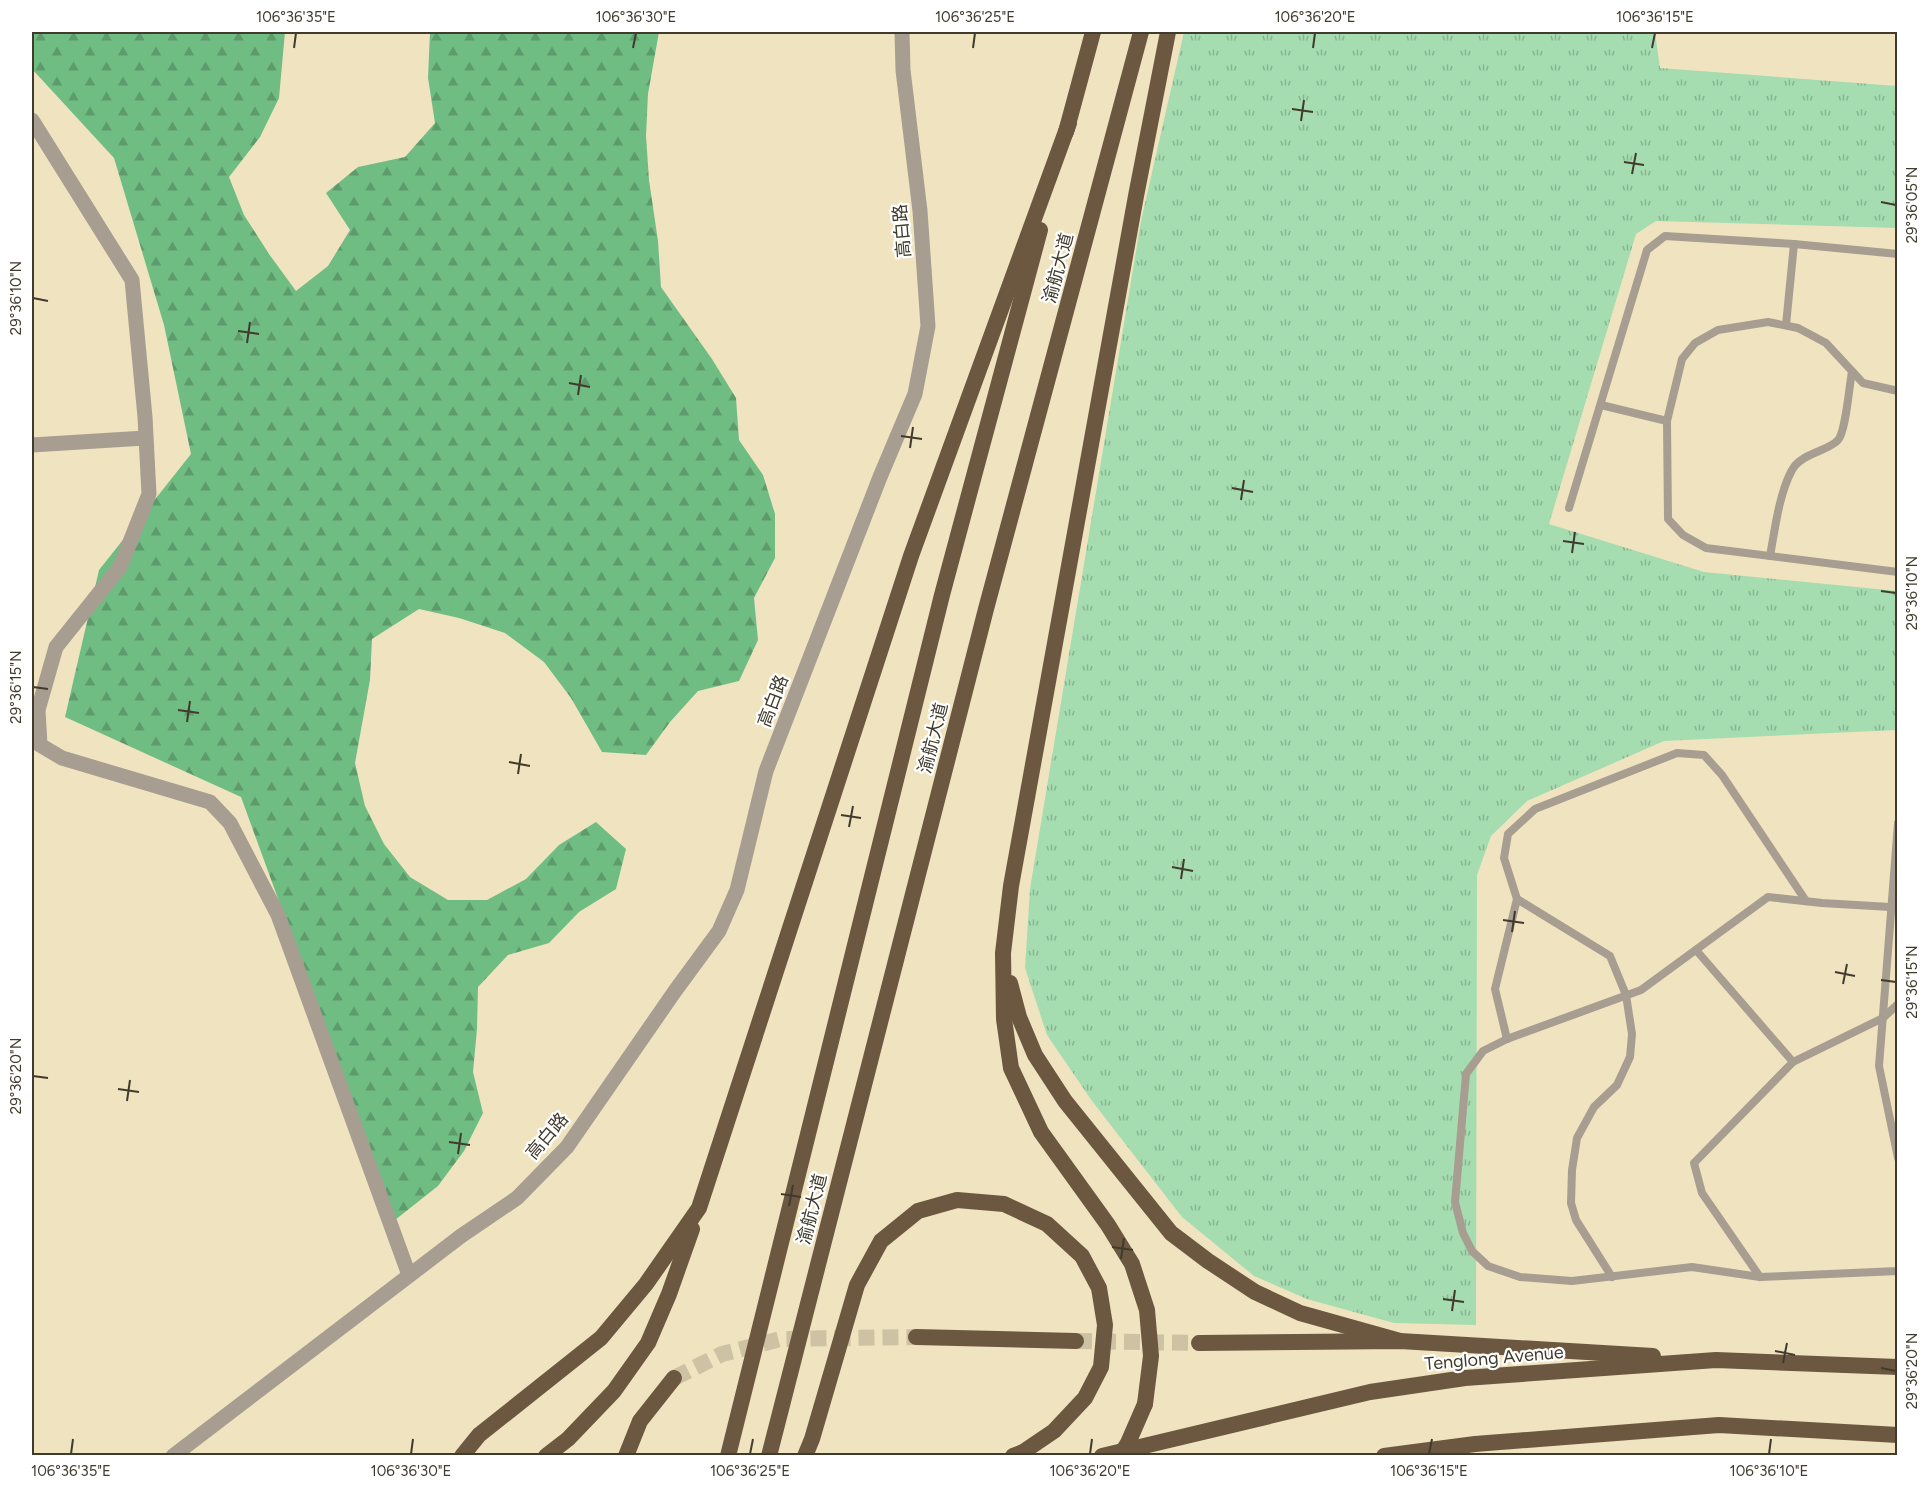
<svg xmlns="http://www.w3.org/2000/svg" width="1929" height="1487" font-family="Figtree,'Noto Sans SC',sans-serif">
<defs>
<pattern id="forest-firs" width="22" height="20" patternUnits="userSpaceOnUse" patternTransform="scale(1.5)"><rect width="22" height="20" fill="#70bd83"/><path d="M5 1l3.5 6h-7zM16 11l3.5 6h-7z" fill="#5d9b6c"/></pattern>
<pattern id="park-tufts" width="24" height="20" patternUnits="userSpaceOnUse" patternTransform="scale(1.5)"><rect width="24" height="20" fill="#a5dcb0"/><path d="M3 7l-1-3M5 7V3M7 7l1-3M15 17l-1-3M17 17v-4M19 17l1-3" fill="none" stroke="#88b490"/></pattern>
</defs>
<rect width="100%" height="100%" fill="#f0e4c0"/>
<polygon fill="url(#forest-firs)" points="32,32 285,32 279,98 260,137 229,177 244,215 269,254 296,291 328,266 350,230 326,193 358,167 405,157 435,123 428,78 430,32 659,32 648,94 646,136 649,180 658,241 661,287 712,359 736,398 739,440 763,475 775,514 775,558 754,598 758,640 739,681 698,691 670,722 646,755 602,752 571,698 544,662 505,633 459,618 419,609 372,639 370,680 355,763 365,806 384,844 410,877 448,900 487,900 526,879 559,845 596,822 626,849 616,889 579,912 549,943 508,955 478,987 477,1029 473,1072 483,1113 464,1151 438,1186 395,1220 241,797 65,717 99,570 191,454 164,325 114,158 32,69"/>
<polygon fill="url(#park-tufts)" points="1184,32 1655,32 1660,68 1897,86 1897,228 1656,221 1636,234 1549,524 1704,572 1897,591 1897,730 1664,741 1527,801 1491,836 1477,875 1476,1325 1394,1323 1307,1299 1254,1276 1182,1217 1092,1101 1047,1035 1025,968 1030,889 1141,221"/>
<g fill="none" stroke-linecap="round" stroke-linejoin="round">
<g stroke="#cdc2a3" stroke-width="16" stroke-dasharray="16 8" stroke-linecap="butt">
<polyline points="1076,1341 1199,1343"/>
<polyline points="674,1378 722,1354 780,1339 916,1337"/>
</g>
<g stroke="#a89d91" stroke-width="8">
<polyline points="1786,325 1794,244"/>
<polyline points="1898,391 1863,383 1826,343 1798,328 1768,322 1718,330 1695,343 1682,359 1667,421 1668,519 1683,535 1706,548 1898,572"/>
<polyline points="1601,405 1667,421"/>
<polyline points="1569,508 1647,250 1665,236 1794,244 1898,254"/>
<path d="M1770 556C1775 529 1779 494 1792 470 1801 453 1829 451 1838 440 1846 431 1849 386 1852 372"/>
<polyline points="1898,823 1879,1066 1898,1158"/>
<polyline points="1517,899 1610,956 1626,995 1632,1034 1630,1057 1617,1085 1594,1107 1577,1138 1572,1170 1571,1203 1576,1220 1612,1277"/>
<polyline points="1890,907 1822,903 1768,897 1641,990 1507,1039 1483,1051 1466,1074 1455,1202 1463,1233 1472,1251 1488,1266 1520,1277 1572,1281 1692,1267 1760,1277 1898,1271"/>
<polyline points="1696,950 1793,1062"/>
<polyline points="1507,1039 1495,989 1517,899 1504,858 1508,834 1535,809 1677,753 1704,755 1722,775 1806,901"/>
<polyline points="1760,1277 1702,1193 1694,1163 1793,1062 1883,1018 1898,1004"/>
</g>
<g stroke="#a89d91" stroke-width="15">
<polyline points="32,120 132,280 145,417 149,494 120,567 56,647 38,710 40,745 62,758 210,802 230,823 278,915 409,1275"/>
<polyline points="32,445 145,438"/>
</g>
<polyline stroke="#a89d91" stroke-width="15" points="173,1456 461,1236 517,1198 567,1147 675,991 719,931 737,890 766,771 880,477 915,394 928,326 920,211 903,70 902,32"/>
<g stroke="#6c5840" stroke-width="16">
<polyline points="1066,132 1093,32"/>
<polyline points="1010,983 1019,1017 1035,1055 1065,1101 1171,1233 1208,1261 1255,1292 1300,1313 1400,1341"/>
<polyline points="916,1337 1076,1341"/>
<polyline points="1199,1343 1400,1341 1653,1356"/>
<polyline points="1145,1404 1151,1356 1147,1310 1132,1264 1108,1225 1041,1132 1011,1068 1004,1019 1003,953 1011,886 1136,196 1168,32"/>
<polyline points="462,1456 479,1435 601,1338 646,1284 699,1208 911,556 1069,123"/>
<polyline points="546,1456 568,1439 614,1391 648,1343 669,1294 692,1229"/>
<polyline points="626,1456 640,1421 674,1378"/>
<polyline points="728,1456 942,595 1040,230"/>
<polyline points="769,1456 986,609 1141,32"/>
<polyline points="805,1456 812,1439 857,1285 881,1241 918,1211 957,1200 1004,1204 1047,1224 1082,1256 1099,1288 1105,1325 1101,1367 1085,1398 1054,1431 1023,1452 1013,1456"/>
<polyline points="1102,1456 1370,1392 1465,1378 1716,1360 1898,1367"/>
<polyline points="1384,1456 1475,1444 1719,1425 1898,1435"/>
</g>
<polyline stroke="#6c5840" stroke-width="16" points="1120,1456 1128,1443 1145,1404"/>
</g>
<path fill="none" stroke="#403b2d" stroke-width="2" d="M294 48 296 33M633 48 636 33M973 48 975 33M1313 48 1315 33M1652 48 1655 33M1292 109 1313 112M1301 121 1304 100M1624 162 1644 165M1632 174 1636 153M1881 202 1896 205M33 298 48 301M238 331 259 334M247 343 250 322M569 383 590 387M578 395 581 375M901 436 922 439M910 448 913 427M1232 488 1253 492M1241 500 1244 480M1563 541 1584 544M1572 553 1575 532M1881 591 1896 593M33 687 48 689M178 710 199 713M187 722 190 701M509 762 530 766M518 774 521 754M841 815 861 818M849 827 853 806M1172 867 1193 871M1181 879 1184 859M1503 920 1524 923M1512 932 1515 911M1835 972 1855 976M1881 980 1896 982M1843 984 1847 964M33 1076 48 1078M118 1089 139 1092M127 1101 130 1080M449 1142 470 1145M458 1154 461 1133M781 1194 801 1197M789 1206 793 1185M1112 1247 1133 1250M1121 1259 1124 1238M1443 1299 1464 1302M1452 1311 1455 1290M1775 1351 1795 1355M1783 1363 1787 1343M1881 1368 1896 1371M71 1454 73 1439M411 1454 413 1439M750 1454 753 1439M1090 1454 1092 1439M1429 1454 1432 1439M1769 1454 1771 1439"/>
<g text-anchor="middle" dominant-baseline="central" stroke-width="4.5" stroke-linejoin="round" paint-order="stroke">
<g font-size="18" fill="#403b2d" stroke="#fff">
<text transform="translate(902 231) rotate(-95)">高白路</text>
<text transform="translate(1058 268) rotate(-75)">渝航大道</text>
<text transform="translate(773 701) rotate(-69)">高白路</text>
<text transform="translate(933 738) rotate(-76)">渝航大道</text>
<text transform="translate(547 1136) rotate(-50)">高白路</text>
<text transform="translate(812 1209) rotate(-76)">渝航大道</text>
<text transform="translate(1494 1358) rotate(-5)">Tenglong Avenue</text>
</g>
</g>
<rect width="1929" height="1487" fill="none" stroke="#ffffff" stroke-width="66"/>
<rect x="33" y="33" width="1863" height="1421" fill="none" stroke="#403b2d" stroke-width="2"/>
<g font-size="15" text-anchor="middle" fill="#403b2d">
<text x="296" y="22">106°36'35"E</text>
<text x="636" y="22">106°36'30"E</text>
<text x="975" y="22">106°36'25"E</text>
<text x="1315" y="22">106°36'20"E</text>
<text x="1655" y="22">106°36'15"E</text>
<text transform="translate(1912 205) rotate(-90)" y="5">29°36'05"N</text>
<text transform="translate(16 298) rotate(-90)" y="5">29°36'10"N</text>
<text transform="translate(1912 593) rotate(-90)" y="5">29°36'10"N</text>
<text transform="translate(16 687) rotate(-90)" y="5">29°36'15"N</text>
<text transform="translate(1912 982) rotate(-90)" y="5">29°36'15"N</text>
<text transform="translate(16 1076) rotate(-90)" y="5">29°36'20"N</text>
<text transform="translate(1912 1371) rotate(-90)" y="5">29°36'20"N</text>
<text x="71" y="1476">106°36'35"E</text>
<text x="411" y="1476">106°36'30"E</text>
<text x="750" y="1476">106°36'25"E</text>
<text x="1090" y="1476">106°36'20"E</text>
<text x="1429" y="1476">106°36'15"E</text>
<text x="1769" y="1476">106°36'10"E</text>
</g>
</svg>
